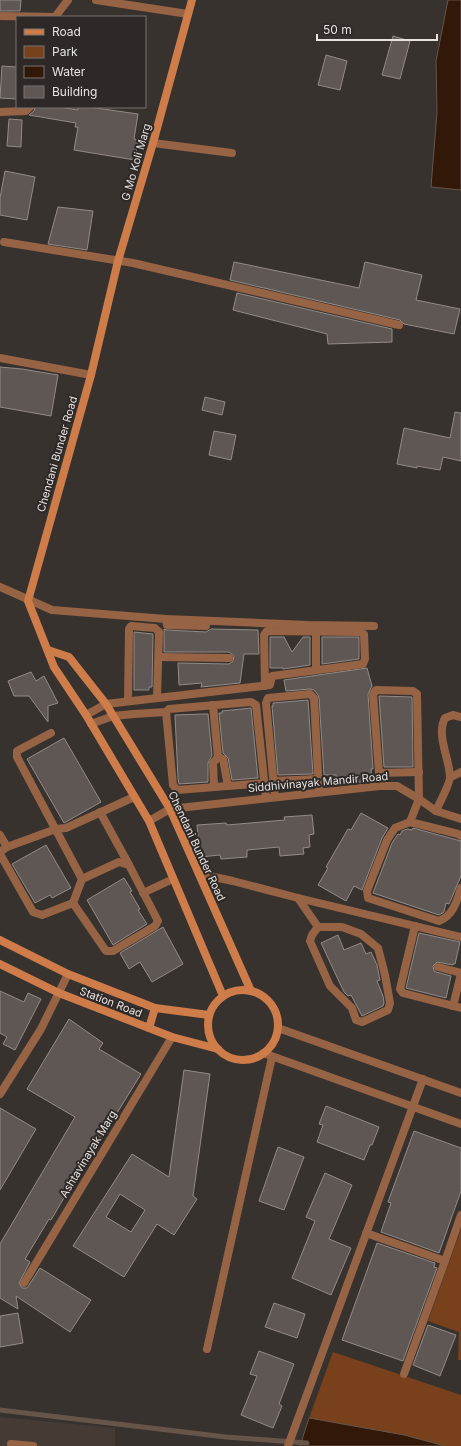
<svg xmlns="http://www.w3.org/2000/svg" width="461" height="1446" font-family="Inter,sans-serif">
<rect width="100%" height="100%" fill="#38322f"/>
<polygon fill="#463b34" points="0,1417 115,1428 115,1446 0,1446"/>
<g fill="#78401b">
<polygon points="461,1229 461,1360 458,1360 459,1332 428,1321"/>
<polygon points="333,1352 461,1395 461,1446 445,1446 404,1435 309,1418"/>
</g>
<g fill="#311809" stroke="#67554a">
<polygon points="448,0 461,0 461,190 431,187 437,112 436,61"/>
<polygon points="309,1418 404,1435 445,1446 300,1446"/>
</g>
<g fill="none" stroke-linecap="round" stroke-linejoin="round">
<polyline stroke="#67554a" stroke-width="5" points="0,1410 226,1437 307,1443"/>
</g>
<g fill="#5e5754" stroke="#928b88" fill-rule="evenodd">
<polygon points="0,0 21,0 20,11 0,11"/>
<polygon points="393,36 410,41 400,79 382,75"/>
<polygon points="326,55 347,61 340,90 318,85"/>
<polygon points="2,66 17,67 17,99 0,98"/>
<polygon points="35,107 59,107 78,110 78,107 89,107 138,114 134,139 138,140 135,160 74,150 78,127 75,127 76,123 29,115 34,111"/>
<polygon points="9,119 22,120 21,147 7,146"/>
<polygon points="5,171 35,177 27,220 0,215 0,198"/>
<polygon points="58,207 93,211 87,250 48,244"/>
<polygon points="234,262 359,288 365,262 422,275 416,300 460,309 454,334 404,324 400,320 230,280"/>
<polygon points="237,293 392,329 392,342 328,344 327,334 233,310"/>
<polygon points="0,367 22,369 58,375 51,416 0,407"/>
<polygon points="205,397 225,402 222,415 202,410"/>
<polygon points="455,412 461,413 461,461 443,457 440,470 417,466 417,468 397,464 404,428 450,438"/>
<polygon points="214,431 236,435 231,460 209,455"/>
<polygon points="164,629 167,630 206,632 211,629 258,630 259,654 244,654 240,683 201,687 202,683 179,685 178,663 229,664 233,661 234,656 229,652 164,652"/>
<polygon points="134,632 153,634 152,687 149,687 149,690 134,690"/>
<polygon points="270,637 284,637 292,652 303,637 310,637 310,665 283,669 283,668 270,668"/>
<polygon points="322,637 359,637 359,659 322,664"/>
<polygon points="367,668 372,686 368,694 373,769 371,769 372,781 336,784 336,775 324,775 319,698 318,695 314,690 310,689 286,691 284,680"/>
<polygon points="31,672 36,681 44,676 58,703 48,706 48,722 29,696 14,696 8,681"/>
<polygon points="379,696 412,697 413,767 384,767"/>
<polygon points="308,700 313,774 278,775 272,706 273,706 273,703"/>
<polygon points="251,708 258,778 232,780 228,758 223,753 219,713 222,713 222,711"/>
<polygon points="203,714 208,714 212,755 208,763 208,782 179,784 178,779 175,715"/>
<polygon points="64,738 101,802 64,823 27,759"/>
<polygon points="361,813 388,828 382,838 362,890 354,886 346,901 318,885 328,868 326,867 348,829 351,830"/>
<polygon points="312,815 314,834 309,835 310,847 303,848 304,854 280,856 279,847 247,850 247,857 221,859 220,855 200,857 197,825 226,823 227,825 285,820 284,817"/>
<polygon points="413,828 461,841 461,876 449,904 446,903 444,912 439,915 373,893 392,843 398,834 400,835 402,831 407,829 412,830"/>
<polygon points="46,845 71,888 52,898 50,895 35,903 12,864"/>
<polygon points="124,878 132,891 130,892 140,909 138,910 147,924 113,945 87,900"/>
<polygon points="163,927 183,964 152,982 140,962 129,969 120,953"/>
<polygon points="419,933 460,942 455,964 453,964 453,965 437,962 433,966 434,971 436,972 451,976 446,998 406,988"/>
<polygon points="338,935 344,950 361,943 366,954 371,952 377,965 380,980 377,981 383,996 384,1003 383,1006 362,1016 351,995 348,996 344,992 321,943"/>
<polygon points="0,991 24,1002 28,993 41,999 15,1050 3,1044 7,1037 0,1033"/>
<polygon points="69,1019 103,1043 99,1049 141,1074 101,1139 99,1138 51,1220 49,1219 25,1259 30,1262 19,1283 22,1288 27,1288 40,1268 91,1300 70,1332 16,1296 18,1309 0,1298 0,1244 75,1117 27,1089"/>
<path d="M184 1070 210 1074 193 1196 197 1199 174 1235 157 1224 124 1277 73 1246 132 1154 169 1177ZM120 1194 145 1210 131 1232 106 1217Z"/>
<polygon points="326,1106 379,1127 372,1145 370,1145 364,1160 317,1142 323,1125 319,1124"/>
<polygon points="0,1108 36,1129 0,1190"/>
<polygon points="414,1131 461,1148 461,1191 439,1253 381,1232 391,1203 388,1202"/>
<polygon points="278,1147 304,1157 284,1210 259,1201"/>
<polygon points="325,1173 352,1185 329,1239 351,1248 331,1295 292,1278 315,1221 306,1217"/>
<polygon points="377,1243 435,1263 434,1267 437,1268 403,1361 342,1340"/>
<polygon points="274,1303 305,1314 297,1338 265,1327"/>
<polygon points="18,1313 23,1343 0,1347 0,1316"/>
<polygon points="428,1325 456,1335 440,1376 413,1365"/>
<polygon points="259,1351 294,1364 279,1404 282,1406 273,1428 241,1415 257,1376 250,1374"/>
</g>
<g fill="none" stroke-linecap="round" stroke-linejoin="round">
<g stroke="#976345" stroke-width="8">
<polyline points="451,777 461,772"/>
<path d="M436 811C439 804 451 782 450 776 449 758 436 734 445 718L453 715 461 717"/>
<polyline points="366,1233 445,1261 404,1374"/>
<polyline points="445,1261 461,1215"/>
<polyline points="207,1349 272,1057"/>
<polyline points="11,1444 33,1446"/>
</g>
<g stroke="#976345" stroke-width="8">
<polyline points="96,0 188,14"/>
<polyline points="0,16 56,17"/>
<polyline points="55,17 68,0"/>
<polyline points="0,112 26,111 30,107"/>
<polyline points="153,143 232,153"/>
<polyline points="4,242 133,263 399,325"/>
<polyline points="0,358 91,375"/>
<polyline points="0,587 52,610 166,619 308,625 374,626"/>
<polyline points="166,619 167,625 206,626"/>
<polyline points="316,627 316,670"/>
<polyline points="159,657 229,658"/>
<polyline points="128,701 129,629 131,626 155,628 159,632 157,697"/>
<polyline points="213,705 218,757 223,759 228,786"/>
<polyline points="86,715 106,704 270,685 272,676 363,664 365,659 364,634 360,632 267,631 264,635 265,686"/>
<polyline points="91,724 113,716 134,714 166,712"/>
<polyline points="379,773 419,772"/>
<polyline points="273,781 318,779"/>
<polyline points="264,783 177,790 173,785 166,712 169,709 251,702 256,705 266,798"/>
<polyline points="380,786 373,694 376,690 413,691 417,694 419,799 410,822"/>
<polyline points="214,787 213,763 218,757"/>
<polyline points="275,797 266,703 268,698 310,694 314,698 319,792"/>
<polyline points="100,812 129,865"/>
<polyline points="149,821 170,809 380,786 397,786 419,799 436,811 461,819"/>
<polyline points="0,835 7,847"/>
<path d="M461 836 458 834 410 822 395 828 387 840 367 891 368 898 439 921C453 916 457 901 461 888"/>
<polyline points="0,852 7,847 56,829 66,828 134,797"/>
<polyline points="0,854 33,912 42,915 73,903 106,951 113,951 155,926 158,921 129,865 119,862 82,879 17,757 17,751 51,733"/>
<polyline points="200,874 233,881 298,898 461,937"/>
<polyline points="143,893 173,879"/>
<polyline points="298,898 318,927 342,927 361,934 378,948 385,975 390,1003 388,1010 362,1022 356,1020 352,1008 330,986 310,941 312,935 318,927"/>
<polyline points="73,903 82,879"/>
<polyline points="415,926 400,989 403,993 461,1008"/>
<polyline points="438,967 461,973"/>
<polyline points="453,1006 461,974"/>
<polyline points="278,1028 461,1093"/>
<polyline points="263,1053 461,1124"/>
<polyline points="0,1094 41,1029 68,974"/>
<polyline points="24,1283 172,1037"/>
<polyline points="288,1446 423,1079"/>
</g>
<g stroke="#ce7c4a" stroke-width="8">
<polyline points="192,0 153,143 118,261 91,375 28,601 54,667 86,715 149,821 223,996"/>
<polyline points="48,650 69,657 106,704 170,809 251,991"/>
<polyline points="0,940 68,974 155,1008 209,1015"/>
<polyline points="0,964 59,993 172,1037 218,1049"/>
<circle cx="243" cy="1025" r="35"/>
<polyline points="149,1028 155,1008"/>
</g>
</g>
<g text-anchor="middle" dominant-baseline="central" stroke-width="4" stroke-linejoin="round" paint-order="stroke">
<g font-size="11" fill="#e6e2e0" stroke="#2e2926">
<text transform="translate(136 162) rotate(-74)">G Mo Koli Marg</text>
<text transform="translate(57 454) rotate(-74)">Chendani Bunder Road</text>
<text transform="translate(318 782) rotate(-5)">Siddhivinayak Mandir Road</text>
<text transform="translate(197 846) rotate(65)">Chendani Bunder Road</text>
<text transform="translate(111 1002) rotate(21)">Station Road</text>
<text transform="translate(88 1154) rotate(-59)">Ashtavinayak Marg</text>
</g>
</g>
<rect x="16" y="16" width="130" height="92" fill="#2e2926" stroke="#787370"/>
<rect x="24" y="29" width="20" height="6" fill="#ce7c4a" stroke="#787370"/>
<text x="52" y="36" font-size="12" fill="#e6e2e0">Road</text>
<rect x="24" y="46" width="20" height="12" fill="#78401b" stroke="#787370"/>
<text x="52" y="56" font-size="12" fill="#e6e2e0">Park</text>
<rect x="24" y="66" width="20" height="12" fill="#311809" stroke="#787370"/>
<text x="52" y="76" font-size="12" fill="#e6e2e0">Water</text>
<rect x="24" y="86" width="20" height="12" fill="#5e5754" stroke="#787370"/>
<text x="52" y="96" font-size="12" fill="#e6e2e0">Building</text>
<path d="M317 34v6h120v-6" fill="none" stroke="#e6e2e0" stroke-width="2"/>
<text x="323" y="34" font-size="12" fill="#e6e2e0" stroke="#2e2926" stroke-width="3" paint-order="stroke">50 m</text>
</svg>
